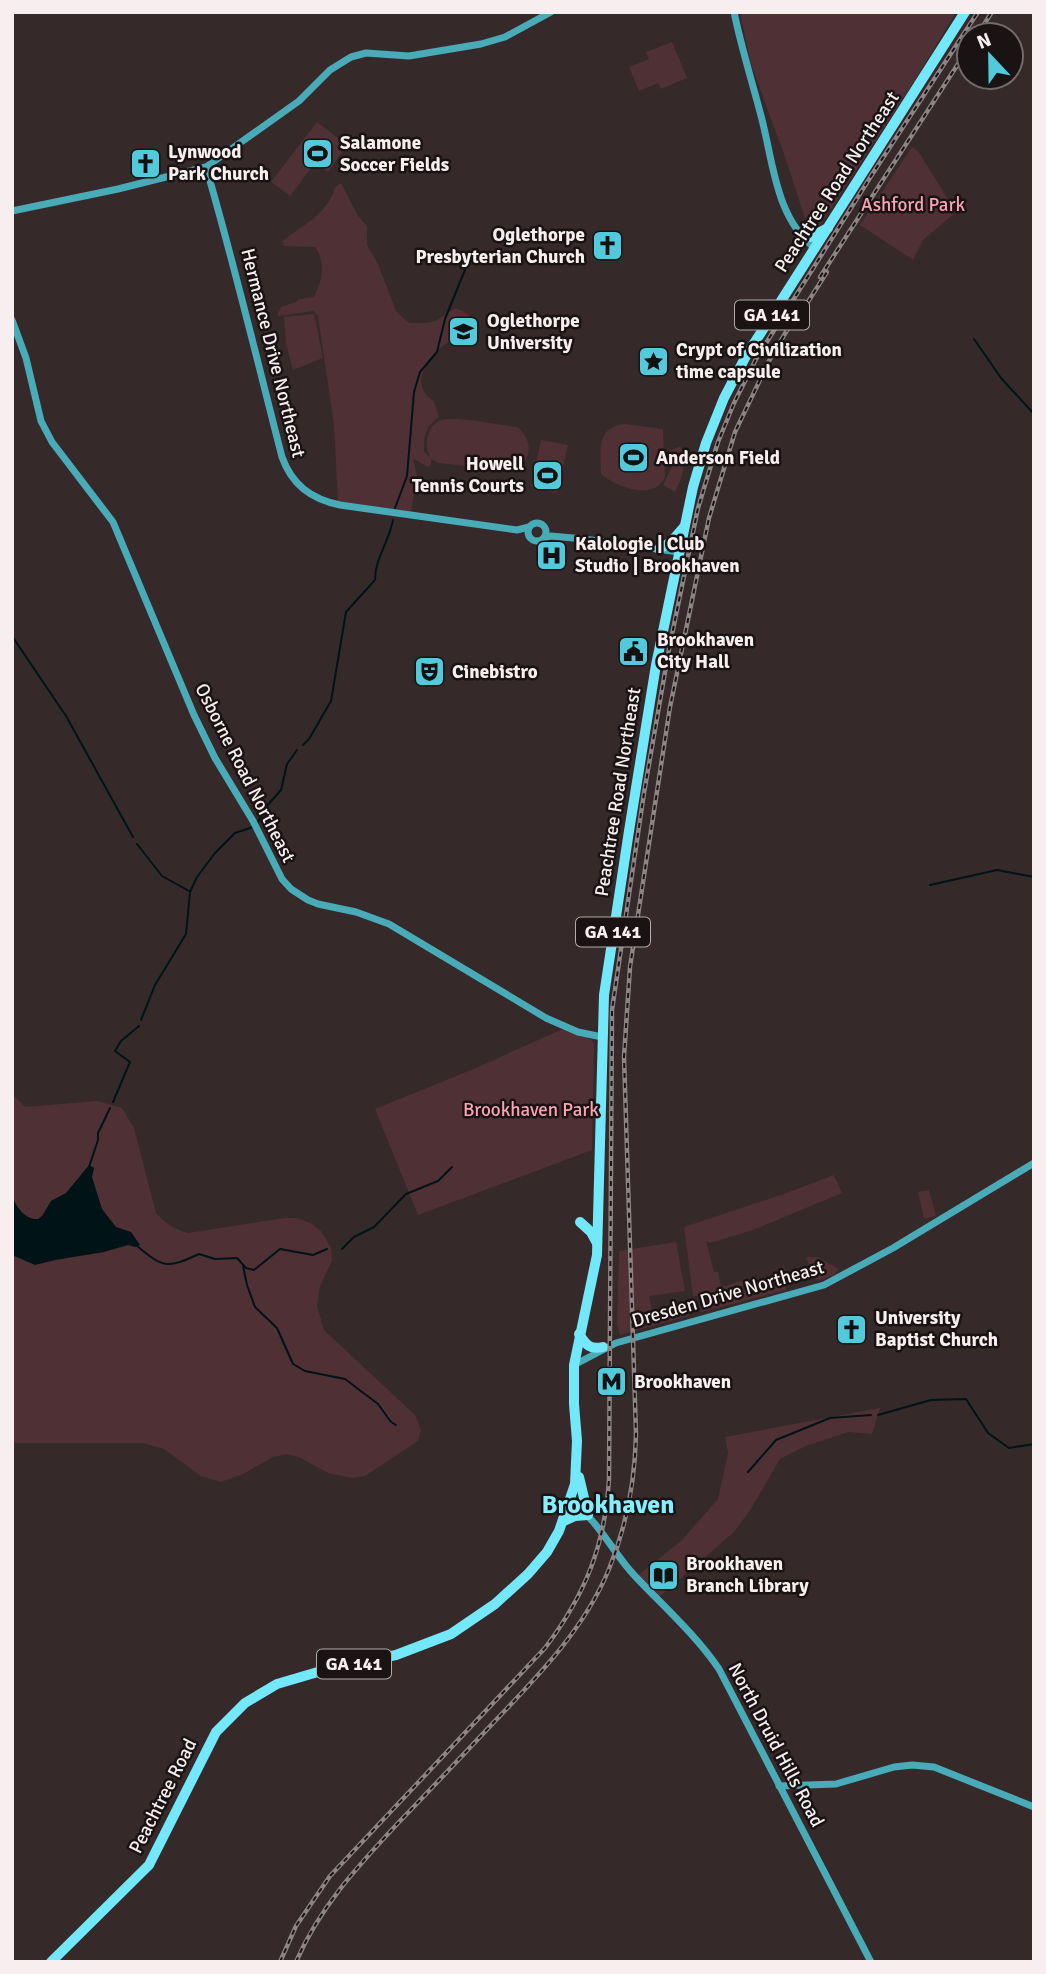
<svg xmlns="http://www.w3.org/2000/svg" width="1046" height="1974" font-family="Signika,sans-serif">
<rect width="100%" height="100%" fill="#35292a"/>
<g fill="#4f3035">
<polygon points="740,12 956,12 917,77 813,236 811,237 785,157 750,61"/>
<polygon points="672,42 687,78 661,89 658,83 639,91 629,67 649,59 646,52"/>
<polygon points="317,122 347,145 328,172 315,163 290,196 271,182"/>
<polygon points="912,147 918,151 956,212 923,240 913,260 860,225"/>
<path d="M341 183 358 216 367 226V245L378 264 396 311 403 318 410 323H428L436 321 455 308C467 312 475 318 477 331L473 336C445 330 399 382 434 401L439 417C425 427 424 435 424 451L430 458C424 444 426 422 446 419 461 417 500 425 517 427 535 441 532 464 510 471L439 463 431 459V465L428 467 414 459 413 461 417 474 411 512 338 502 334 425 318 316 313 311 277 316 281 307 296 302 299 299 314 297C323 279 326 264 315 247L284 246 282 241C303 225 328 214 335 187Z"/>
<polygon points="314,314 323,358 293,370 286,344 284,317"/>
<path d="M625 424 663 429 665 477C654 502 617 487 601 474 601 451 595 427 625 424Z"/>
<polygon points="541,440 568,445 557,493 531,486"/>
<path d="M681 446C687 462 683 477 675 492L663 485 672 466 669 451Z"/>
<polygon points="565,1028 592,1040 594,1043 592,1150 418,1215 375,1109 476,1068"/>
<path d="M12 1094 25 1107 97 1101 122 1108 134 1128 156 1213C166 1224 174 1229 188 1233L285 1218H297L312 1224 322 1232 331 1248 332 1261 320 1286 317 1306 324 1330 415 1415 421 1430 418 1441 365 1476 352 1478 328 1473 299 1457 287 1454 273 1457 243 1474 221 1482 201 1476 164 1449 142 1443H12Z"/>
<polygon points="834,1175 842,1193 753,1230 710,1243 706,1241 714,1272 718,1272 721,1287 748,1279 749,1284 719,1293 693,1296 684,1227 781,1195"/>
<polygon points="929,1190 936,1216 924,1219 918,1192"/>
<polygon points="676,1242 685,1291 649,1296 653,1315 687,1306 689,1316 620,1335 617,1324 619,1251"/>
<polygon points="806,1257 818,1257 839,1269 834,1275 817,1281 814,1277 815,1267 809,1265"/>
<polygon points="784,1266 788,1277 786,1290 701,1312 701,1306 709,1304 707,1300 759,1286"/>
<polygon points="880,1408 872,1434 848,1432 806,1446 780,1459 751,1509 734,1532 659,1597 636,1577 681,1541 718,1499 728,1453 725,1437"/>
</g>
<path fill="#001418" d="M89 1165 94 1168 92 1177 102 1209 116 1227 131 1232 140 1245 135 1247 128 1245 104 1252 55 1260 35 1265 12 1255V1197C17 1207 25 1220 38 1219L42 1216 51 1201 66 1193Z"/>
<g fill="none" stroke-linecap="round" stroke-linejoin="round">
<g stroke="#001418" stroke-width="2">
<polyline points="974,339 1001,378 1034,414"/>
<polyline points="395,508 407,476 414,392 420,372 437,352 445,319 471,255"/>
<polyline points="12,636 66,716 133,837"/>
<path d="M303 745 309 739 331 701 346 612 375 580C375 558 389 542 393 520"/>
<polyline points="257,824 266,807 281,790 287,764 297,750"/>
<polyline points="137,844 162,876 189,891"/>
<polyline points="930,885 997,870 1034,877"/>
<polyline points="141,1020 155,985 186,934 190,892 197,877 215,853 235,833 253,827"/>
<polyline points="113,1102 130,1062 115,1051 121,1041 139,1026"/>
<polyline points="89,1167 98,1140 98,1133 110,1108"/>
<path d="M136 1245C163 1268 167 1269 199 1254L215 1259 237 1258 246 1268 254 1270 280 1249 313 1255 327 1249"/>
<polyline points="342,1249 354,1237 374,1227 406,1194 438,1181 452,1167"/>
<polyline points="243,1266 247,1285 255,1307 277,1328 293,1364 305,1371 345,1379 378,1404 391,1422 396,1425"/>
<polyline points="878,1415 931,1400 966,1399 988,1433 1009,1448 1034,1444"/>
<polyline points="748,1472 776,1440 830,1418 871,1415"/>
</g>
<g stroke="#49aab8" stroke-width="7">
<path d="M734 12C741 46 751 78 760 112 773 157 774 218 816 249"/>
<path d="M206 167C234 263 257 360 282 457 292 485 311 499 340 505L517 530 529 527"/>
<polyline points="12,211 118,189 206,167 299,101 330,70 351,57 366,53 409,56 481,44 505,37 551,12"/>
<polyline points="12,320 26,358 41,421 52,442 113,522 194,715 215,758 253,821 282,879 291,889 308,900 318,904 356,912 389,924 546,1018 578,1032 602,1037"/>
<circle cx="537" cy="532" r="9"/>
<polyline points="544,538 551,536 584,539 679,552"/>
<polyline points="574,1365 616,1343 824,1285 893,1248 1034,1163"/>
<path d="M570 1502C596 1516 613 1553 634 1575 663 1606 695 1634 719 1669L871 1962"/>
<polyline points="779,1786 836,1784 894,1767 912,1765 934,1767 1034,1807"/>
</g>
<g stroke="#73e8fa" stroke-width="10">
<polyline points="802,234 811,237 828,228"/>
<polyline points="659,549 671,542 684,527"/>
<polyline points="580,1222 591,1232 597,1243"/>
<path d="M579 1334C586 1345 590 1350 603 1347"/>
<polyline points="564,1521 575,1516 588,1515 579,1477"/>
<polyline points="51,1962 149,1865 216,1732 245,1703 277,1684 328,1669 396,1655 451,1634 495,1604 528,1574 547,1552 559,1531 575,1484 577,1441 574,1404 574,1365 597,1255 604,995 629,831 656,665 693,487 706,443 724,398 746,356 965,12"/>
</g>
<defs>
<g id="rail">
<polyline points="977,35 992,12"/>
<polyline points="820,277 969,47"/>
<polyline points="797,319 827,272"/>
<path d="M280 1962 296 1926 330 1876 545 1648C585 1595 605 1546 609 1479L612 1010 644 793 669 649 698 508 718 442 734 403 756 359 873 173 978 12"/>
<path d="M296 1962C320 1906 359 1865 400 1821 432 1788 463 1755 495 1721 539 1675 585 1628 609 1569 627 1525 635 1481 636 1434L624 1057 630 967 670 707 709 518 735 432 770 359 799 310"/>
</g>
</defs>
<use href="#rail" stroke="#8e8485" stroke-width="4.5"/>
<use href="#rail" stroke="#191314" stroke-width="2" stroke-dasharray="5" stroke-linecap="butt"/>
</g>
<defs>
<symbol id="stadium-square" viewBox="-11 -11 22 22"><rect x="-9" y="-9" width="18" height="18" rx="4" fill="#53cadc" stroke="#191314"/><path d="M0-5a6.5 5 0 1 0 0 10a6.5 5 0 1 0 0-10ZM-3.5-1.8h7v3.6h-7Z" fill="#111"/></symbol>
<symbol id="church-square" viewBox="-11 -11 22 22"><rect x="-9" y="-9" width="18" height="18" rx="4" fill="#53cadc" stroke="#191314"/><path d="M-1.2-6h2.4v3.5h3.3v2.4h-3.3V6h-2.4V-.1h-3.3v-2.4h3.3Z" fill="#111"/></symbol>
<symbol id="university-square" viewBox="-11 -11 22 22"><rect x="-9" y="-9" width="18" height="18" rx="4" fill="#53cadc" stroke="#191314"/><path d="M0-5L7-2L0 1L-7-2ZM-4 1L0 2.5L4 1V4Q0 6-4 4Z" fill="#111"/></symbol>
<symbol id="sight-square" viewBox="-11 -11 22 22"><rect x="-9" y="-9" width="18" height="18" rx="4" fill="#53cadc" stroke="#191314"/><path d="M0-6L1.8-2.2L6-1.7L2.9 1.2L3.7 5.4L0 3.3L-3.7 5.4L-2.9 1.2L-6-1.7L-1.8-2.2Z" fill="#111"/></symbol>
<symbol id="hospital-square" viewBox="-11 -11 22 22"><rect x="-9" y="-9" width="18" height="18" rx="4" fill="#53cadc" stroke="#191314"/><path d="M-5-5h3v3.5h4V-5h3V5h-3V1.5h-4V5h-3Z" fill="#111"/></symbol>
<symbol id="civic-square" viewBox="-11 -11 22 22"><rect x="-9" y="-9" width="18" height="18" rx="4" fill="#53cadc" stroke="#191314"/><path d="M-.6-6.5H3V-4.5H.6V-3L4-1V1h2V6H-6V1h2V-1L-.6-3ZM-1.2 2.5V6h2.4V2.5Z" fill="#111"/></symbol>
<symbol id="theatre-square" viewBox="-11 -11 22 22"><rect x="-9" y="-9" width="18" height="18" rx="4" fill="#53cadc" stroke="#191314"/><path d="M-5-5.5Q0-4 5-5.5V0Q5 5 0 6Q-5 5-5 0ZM-3.3-2.5H-1v1.5H-3.3ZM1-2.5H3.3v1.5H1ZM-2.8 1Q0 5.5 2.8 1Z" fill="#111"/></symbol>
<symbol id="metro-square" viewBox="-11 -11 22 22"><rect x="-9" y="-9" width="18" height="18" rx="4" fill="#53cadc" stroke="#191314"/><path d="M-5.5 5V-5H-3L0 0L3-5H5.5V5H3V-.5L0 4L-3-.5V5Z" fill="#111"/></symbol>
<symbol id="library-square" viewBox="-11 -11 22 22"><rect x="-9" y="-9" width="18" height="18" rx="4" fill="#53cadc" stroke="#191314"/><path d="M-6-4Q-3-5.5-.7-3.5V5Q-3 3-6 4ZM6-4Q3-5.5 .7-3.5V5Q3 3 6 4Z" fill="#111"/></symbol>
</defs>
<g fill-rule="evenodd">
<use href="#stadium-square" x="300" y="136" width="35" height="35"/>
<use href="#church-square" x="128" y="146" width="35" height="35"/>
<use href="#church-square" x="590" y="228" width="35" height="35"/>
<use href="#university-square" x="446" y="314" width="35" height="35"/>
<use href="#sight-square" x="636" y="344" width="35" height="35"/>
<use href="#stadium-square" x="616" y="440" width="35" height="35"/>
<use href="#stadium-square" x="530" y="458" width="35" height="35"/>
<use href="#hospital-square" x="534" y="538" width="35" height="35"/>
<use href="#civic-square" x="616" y="634" width="35" height="35"/>
<use href="#theatre-square" x="412" y="654" width="35" height="35"/>
<use href="#church-square" x="834" y="1312" width="35" height="35"/>
<use href="#metro-square" x="594" y="1364" width="35" height="35"/>
<use href="#library-square" x="646" y="1558" width="35" height="35"/>
</g>
<g text-anchor="middle" dominant-baseline="central" stroke-width="5" stroke-linejoin="round" paint-order="stroke">
<g fill="#191314" stroke="#b4acad" stroke-width="2">
<rect x="735" y="300.5" width="74" height="29" rx="5"/>
<rect x="576" y="917.5" width="74" height="29" rx="5"/>
<rect x="317" y="1649.5" width="74" height="29" rx="5"/>
</g>
<g font-size="18" font-weight="bold" fill="#f7eeef">
<text x="772" y="315">GA 141</text>
<text x="613" y="932">GA 141</text>
<text x="354" y="1664">GA 141</text>
</g>
<g font-size="19" font-weight="bold" fill="#f7eeef" stroke="#191314" text-anchor="start">
<text x="340" y="143">Salamone<tspan x="340" dy="22">Soccer Fields</tspan></text>
<text x="168" y="152">Lynwood<tspan x="168" dy="22">Park Church</tspan></text>
<text x="585" y="235" text-anchor="end">Oglethorpe<tspan x="585" dy="22">Presbyterian Church</tspan></text>
<text x="487" y="321">Oglethorpe<tspan x="487" dy="22">University</tspan></text>
<text x="676" y="350">Crypt of Civilization<tspan x="676" dy="22">time capsule</tspan></text>
<text x="656" y="458">Anderson Field</text>
<text x="524" y="464" text-anchor="end">Howell<tspan x="524" dy="22">Tennis Courts</tspan></text>
<text x="575" y="544">Kalologie | Club<tspan x="575" dy="22">Studio | Brookhaven</tspan></text>
<text x="657" y="640">Brookhaven<tspan x="657" dy="22">City Hall</tspan></text>
<text x="452" y="672">Cinebistro</text>
<text x="875" y="1318">University<tspan x="875" dy="22">Baptist Church</tspan></text>
<text x="634" y="1382">Brookhaven</text>
<text x="686" y="1564">Brookhaven<tspan x="686" dy="22">Branch Library</tspan></text>
</g>
<g font-size="19" fill="#f7eeef" stroke="#191314">
<text transform="translate(837 182) rotate(-57)">Peachtree Road Northeast</text>
<text transform="translate(273 353) rotate(76)">Hermance Drive Northeast</text>
<text transform="translate(245 773) rotate(63)">Osborne Road Northeast</text>
<text transform="translate(618 792) rotate(-81)">Peachtree Road Northeast</text>
<text transform="translate(728 1294) rotate(-16)">Dresden Drive Northeast</text>
<text transform="translate(776 1745) rotate(62)">North Druid Hills Road</text>
<text transform="translate(163 1796) rotate(-63)">Peachtree Road</text>
</g>
<g font-size="19" fill="#fba3b2" stroke="#191314">
<text x="913" y="205">Ashford Park</text>
<text x="531" y="1110">Brookhaven Park</text>
</g>
<g font-size="26" font-weight="bold" fill="#85eeff" stroke="#191314">
<text x="608" y="1505">Brookhaven</text>
</g>
</g>
<rect width="1046" height="1974" fill="none" stroke="#f7eeef" stroke-width="28"/>
<g transform="translate(990 56) rotate(338)"><circle r="33" fill="#191314" stroke="#726b6c" stroke-width="2"/>
<path d="M0-5L12 26L0 18L-12 26Z" fill="#53cadc"/>
<text y="-10" font-size="19" font-weight="bold" text-anchor="middle" fill="#f7eeef">N</text>
</g>
</svg>
